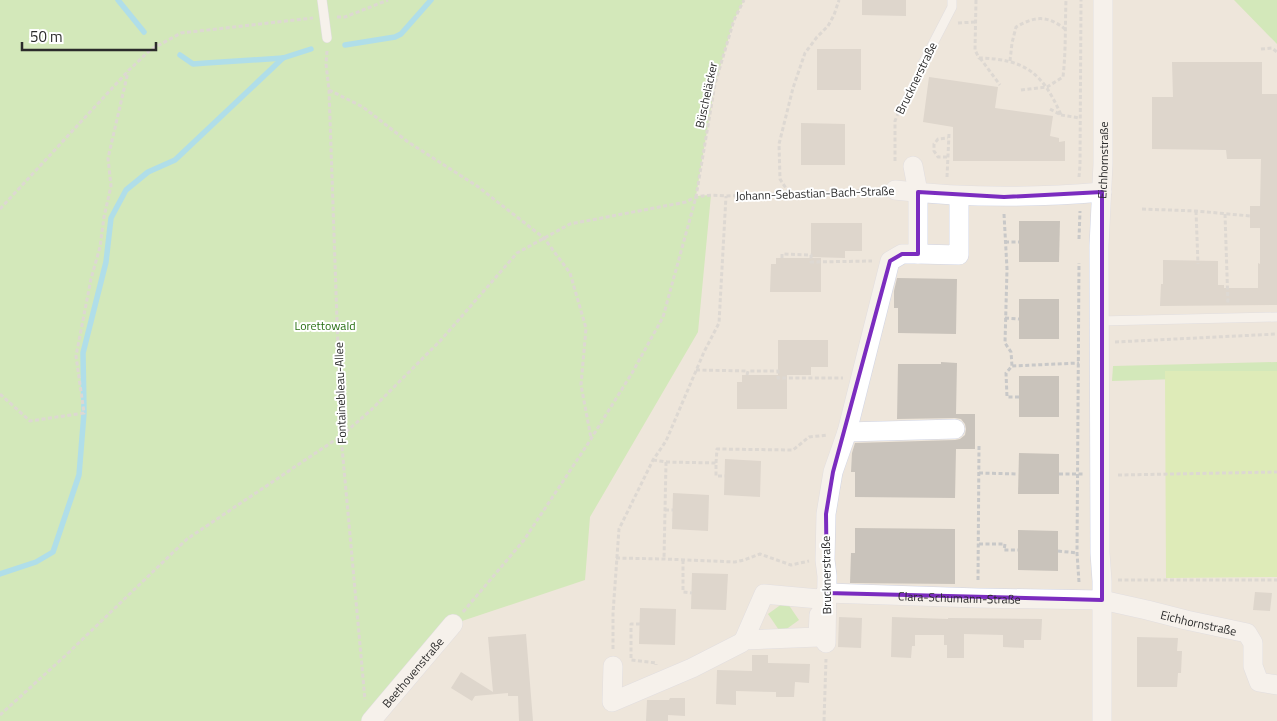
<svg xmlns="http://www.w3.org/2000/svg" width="1277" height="721" font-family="'Titillium Web',sans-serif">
<rect width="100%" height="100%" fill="#eee6db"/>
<g fill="#b2ea93">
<polygon points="0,0 744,0 734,20 715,84 696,196 711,195 698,332 590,517 585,580 453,624 371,721 0,721"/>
<polygon points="1234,0 1277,0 1277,44"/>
<polygon points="1277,362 1277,376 1112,381 1113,366"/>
<polygon points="786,601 799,620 781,633 768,614"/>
</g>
<polygon fill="#c9f28e" points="1165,371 1277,371 1277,577 1166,578"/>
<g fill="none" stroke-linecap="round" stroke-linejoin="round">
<g stroke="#65d5fa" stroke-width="5.5">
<polyline points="118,0 144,32"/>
<polyline points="345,45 395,37 401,34 431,0"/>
<polyline points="180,55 193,64 206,63 283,58 311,49"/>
<polyline points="0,574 36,562 53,552 79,475 84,413 83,353 106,262 111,218 126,190 148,172 175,160 283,58"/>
</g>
</g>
<g fill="#c9c3bb">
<polygon points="862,0 906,0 906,16 862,15"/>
<rect x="817" y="49" width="44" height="41"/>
<polygon points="1172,62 1262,62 1262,94 1277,94 1277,305 1160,306 1161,284 1163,284 1163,260 1218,261 1218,285 1224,285 1224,288 1258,288 1258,263 1260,264 1260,228 1250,228 1250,206 1260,206 1261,159 1227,159 1226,150 1152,149 1152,97 1173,97"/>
<polygon points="929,77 998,87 995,108 1053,116 1050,136 1059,138 1059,142 1065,141 1065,161 953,161 953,127 923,122"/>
<polygon points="801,123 845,124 845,165 801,165"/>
<polygon points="1019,221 1060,221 1059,262 1019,262"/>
<polygon points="811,223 862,223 862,251 845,251 845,258 811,257"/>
<polygon points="776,258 821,258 821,292 770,292 771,264 776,264"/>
<polygon points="897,278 957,279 956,334 898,333 898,308 894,308 894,291"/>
<rect x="1019" y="299" width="40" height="40"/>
<polygon points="778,340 828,340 828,367 811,367 811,375 787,375 787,409 737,409 737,382 742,382 742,375 778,375"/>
<polygon points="941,362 957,363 956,414 975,414 975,449 956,449 955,498 855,497 855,472 851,472 852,453 855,443 955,440 960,439 965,435 966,429 965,424 961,419 955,418 897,419 898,364 941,364"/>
<rect x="1019" y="376" width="40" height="41"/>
<polygon points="1019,453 1059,454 1059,494 1018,494"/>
<polygon points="725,459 761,461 760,497 724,495"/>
<polygon points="673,493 709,495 708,531 672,529"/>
<polygon points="855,528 955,529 955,584 850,583 851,553 855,553"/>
<polygon points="1018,530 1058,531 1058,571 1018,570"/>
<polygon points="692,573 728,574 726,610 691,609"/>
<polygon points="1255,592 1272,593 1270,611 1253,610"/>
<polygon points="640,608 676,609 675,645 639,644"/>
<polygon points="839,617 862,618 861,648 838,647"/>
<polygon points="892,617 948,619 948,618 1042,619 1041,640 1024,640 1024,648 1003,647 1003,635 964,634 964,658 947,658 947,645 944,645 944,635 915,635 915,646 912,646 911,658 891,657"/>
<polygon points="526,634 533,721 519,721 518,696 508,696 508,693 475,696 472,701 451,688 461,672 493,692 488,637"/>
<polygon points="1137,637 1178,638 1177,651 1182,651 1181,673 1178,673 1177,687 1137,687"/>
<polygon points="752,655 768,655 768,663 810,664 809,683 795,682 794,697 776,697 776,692 736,691 736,705 716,704 717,670 752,671"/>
<polygon points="670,698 685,698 685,716 668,715 668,721 646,721 647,700 669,700"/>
</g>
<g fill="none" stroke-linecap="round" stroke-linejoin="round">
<defs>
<g id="service">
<polyline points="322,0 327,38"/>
<polyline points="923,63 952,7 952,0"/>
<polyline points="1100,321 1277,317"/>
</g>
<g id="minor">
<path d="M895 190C964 198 1033 198 1102 192"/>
<polyline points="918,254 959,255 959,196"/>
<polyline points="847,432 955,429"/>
<polyline points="744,640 818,637 819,615"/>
<polyline points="826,643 827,576 825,560 826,514 833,472 847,432 890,261 902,254 918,254 918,192 913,166"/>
<path id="s1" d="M613 666 612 702 692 668 741 643 744 640 764 594 819 599 827 593 978 598 1102 600 1147 610 1186 620 1247 633 1253 643V666L1259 682 1277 685"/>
<path id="s2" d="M371 721 453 624"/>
<path id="s3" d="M1102 721V581L1100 553 1099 246 1103 164V0"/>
</g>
</defs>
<use href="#service" stroke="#d1d5e5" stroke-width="10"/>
<use href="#minor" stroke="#d1d5e5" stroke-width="20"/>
<g stroke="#c8c8c8" stroke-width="3" stroke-dasharray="4 2.5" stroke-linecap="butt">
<path d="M976 0 975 50 979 58C1025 59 1043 73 1061 115L1050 109"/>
<polyline points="337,17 345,17 388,0"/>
<polyline points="958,23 975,22"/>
<polyline points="1261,49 1272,48 1277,52"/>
<polyline points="327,51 326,64 329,90 341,436 365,700"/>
<polyline points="980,58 1000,85"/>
<path d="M1010 61 1012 43 1016 27C1035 16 1047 15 1065 29"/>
<polyline points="329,90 363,107 408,142 477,186 544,238 570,273 586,328 581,385 591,438"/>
<path d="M1021 90 1047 87 1063 77C1066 51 1065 26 1066 0"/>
<polyline points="1061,115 1080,118"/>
<polyline points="947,157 938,157 934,151 934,144 938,139 948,138"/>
<polyline points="895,161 895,121 906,93 917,74"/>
<polyline points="947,177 949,134"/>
<polyline points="1079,177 1080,165 1081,0"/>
<polyline points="789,193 780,179 779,144 793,88 805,53 817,37 828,26 834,15 839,0"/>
<polyline points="0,209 129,70 150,50 181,33 313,18"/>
<polyline points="1142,209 1196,211 1250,216"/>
<polyline points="1196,211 1198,264"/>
<polyline points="1004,214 1007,269 1005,343 1011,352 1012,366"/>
<polyline points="1225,214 1228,305"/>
<polyline points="1079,239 1080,211"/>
<polyline points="1005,242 1019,242"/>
<polyline points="782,258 782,254 811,255 811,262 872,261"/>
<polyline points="1005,318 1019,319"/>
<polyline points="1115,342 1277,334"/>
<polyline points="696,370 748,371"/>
<polyline points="747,375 748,371 778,371 778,378 843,378"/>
<polyline points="0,394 30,421 84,413 76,356 91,279 100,247 104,217 111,186 108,158 128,72"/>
<polyline points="1019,397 1007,397 1006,373 1012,366 1079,363"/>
<polyline points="653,460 666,462 664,559"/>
<polyline points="666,462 716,463 716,476 725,476"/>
<polyline points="716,463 717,449 793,450 809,437 828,435"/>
<polyline points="979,473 1018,474"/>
<polyline points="1059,474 1084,474"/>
<polyline points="1118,475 1277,472"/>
<polyline points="665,510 673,510"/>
<polyline points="979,544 1005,544 1004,550 1018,550"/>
<polyline points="1058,551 1077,553"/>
<polyline points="616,558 664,559 735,562 744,560 760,554 791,565 809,561"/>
<polyline points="683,560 683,592 692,593"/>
<polyline points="978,580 979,445"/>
<polyline points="1118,580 1277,580"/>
<polyline points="1079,582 1077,553 1079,263"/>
<polyline points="463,612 524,540 589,442 632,373 663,317 696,197 715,84 734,20 744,0"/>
<polyline points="640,624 631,624 631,660 656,663 656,665"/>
<polyline points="613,649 613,613 619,529 653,460 666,441 704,352 719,323 726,196"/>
<path d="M0 715 65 656 187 539 341 436 370 411 441 340 517 253 570 224 686 202C700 194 710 195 726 196L878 190"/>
<polyline points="824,721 826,659"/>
</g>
<use href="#service" stroke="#fff" stroke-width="9"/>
<use href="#minor" stroke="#fff" stroke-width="19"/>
</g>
<path d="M0 0H1277V721H0ZM918 192 1004 197 1102 192V600L827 593 826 514 833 472 890 261 902 254H918Z" fill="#eee6db" fill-opacity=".55" fill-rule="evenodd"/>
<path fill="none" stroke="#7b2cbf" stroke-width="4" stroke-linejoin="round" d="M918 192 1004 197 1102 192V600L827 593 826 514 833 472 890 261 902 254H918Z"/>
<g text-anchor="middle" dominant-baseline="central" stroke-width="4" stroke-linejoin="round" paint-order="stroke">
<g font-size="12" fill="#2b2b2b" stroke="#fff">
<text transform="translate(916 78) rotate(-64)">Brucknerstraße</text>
<text transform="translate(706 95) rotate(-78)">Büscheläcker</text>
<text stroke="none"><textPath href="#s3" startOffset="561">Eichhornstraße</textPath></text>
<text transform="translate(815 193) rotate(-2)">Johann-Sebastian-Bach-Straße</text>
<text transform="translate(340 393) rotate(-92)">Fontainebleau-Allee</text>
<text transform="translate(826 575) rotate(-91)">Brucknerstraße</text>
<text stroke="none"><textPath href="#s1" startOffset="430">Clara-Schumann-Straße</textPath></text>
<text stroke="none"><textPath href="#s1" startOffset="672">Eichhornstraße</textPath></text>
<text stroke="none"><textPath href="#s2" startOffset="64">Beethovenstraße</textPath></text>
</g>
<g font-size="12" fill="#286f13" stroke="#fff">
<text x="325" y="325">Lorettowald</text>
</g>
</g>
<path d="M22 42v8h134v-8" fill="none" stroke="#2b2b2b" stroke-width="2.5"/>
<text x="30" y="42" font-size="15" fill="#2b2b2b" stroke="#ffffff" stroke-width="4" paint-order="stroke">50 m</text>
</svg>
